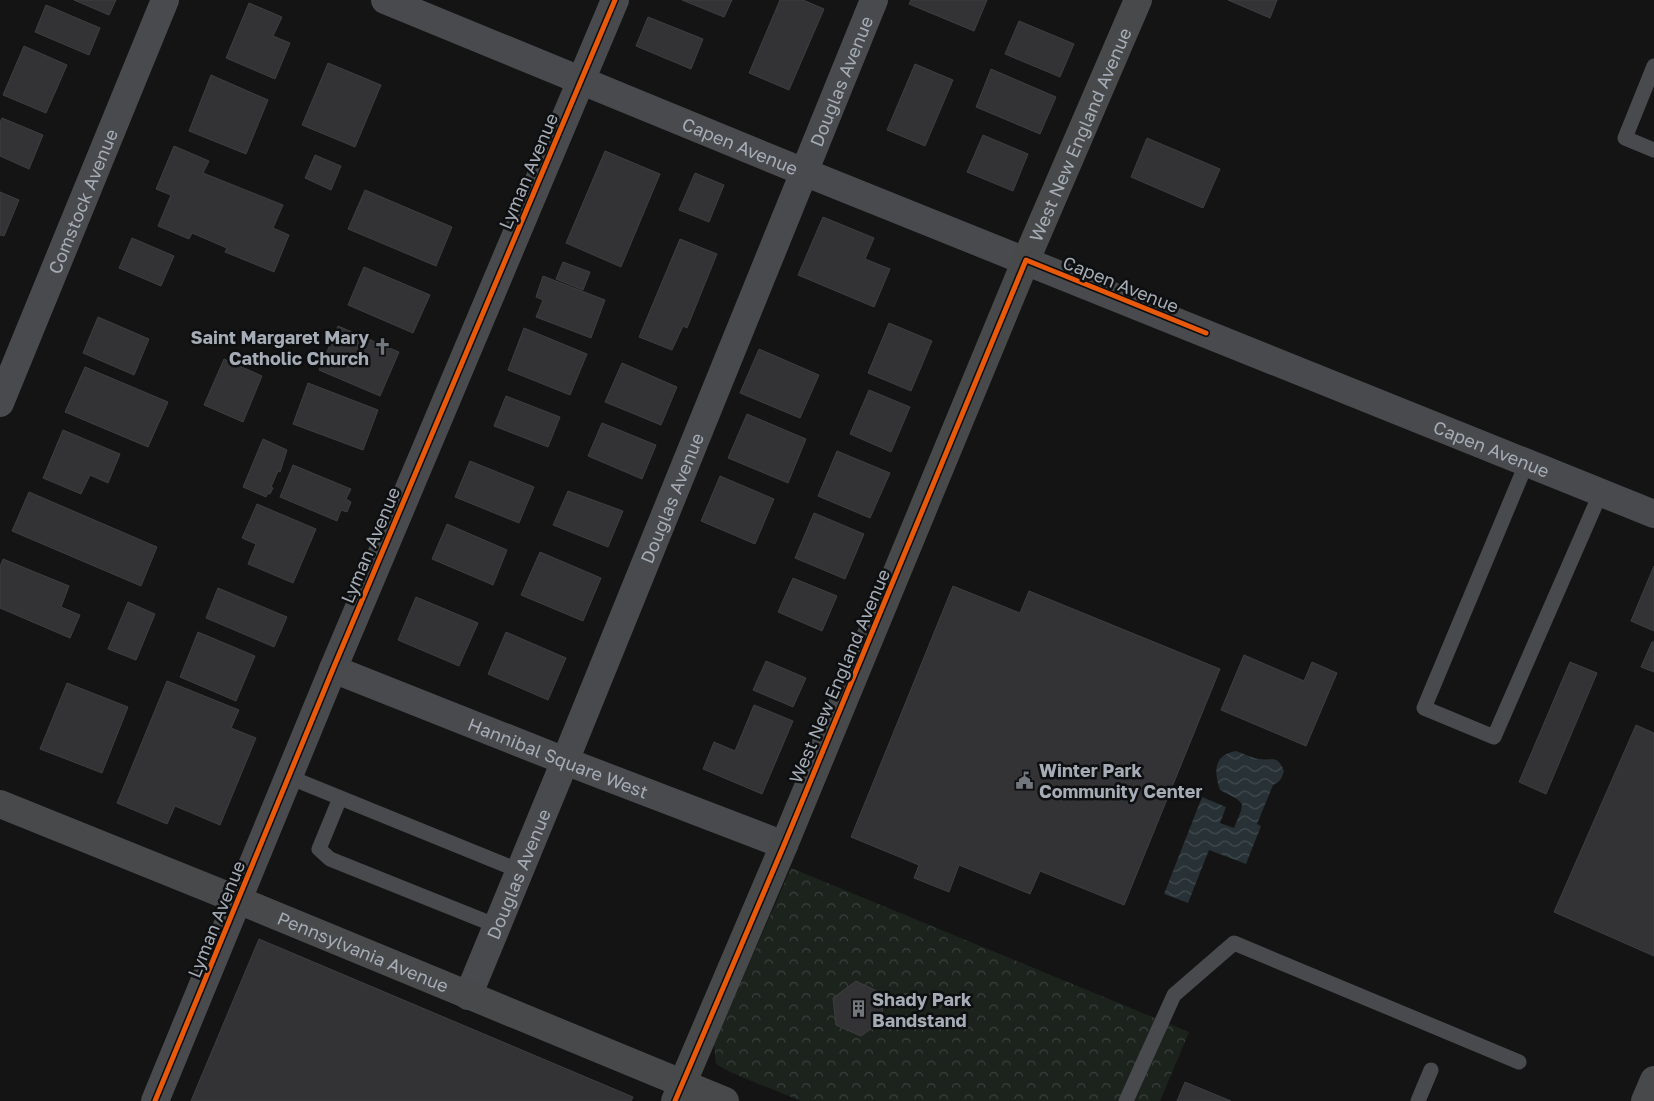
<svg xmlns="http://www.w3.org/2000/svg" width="1654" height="1101" font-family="'Golos Text',sans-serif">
<defs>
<pattern id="forest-crowns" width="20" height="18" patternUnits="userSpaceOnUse" patternTransform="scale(1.25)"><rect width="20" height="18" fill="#1c231d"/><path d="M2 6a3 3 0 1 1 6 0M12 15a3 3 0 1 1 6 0" fill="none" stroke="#3a403c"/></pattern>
<pattern id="water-waves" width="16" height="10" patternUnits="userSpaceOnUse" patternTransform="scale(1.25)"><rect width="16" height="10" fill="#273136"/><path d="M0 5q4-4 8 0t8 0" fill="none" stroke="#434c51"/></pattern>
</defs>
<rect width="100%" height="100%" fill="#141414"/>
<polygon fill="url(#forest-crowns)" points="791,868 1189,1032 1160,1101 801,1101 730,1072 716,1064 714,1044"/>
<path fill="url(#water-waves)" d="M1236 751C1243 753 1251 758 1259 759 1273 761 1277 754 1284 771 1282 778 1280 782 1273 785L1257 824 1261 826 1246 864 1209 850 1188 903 1164 894 1202 797 1226 807 1220 823 1234 828 1241 811 1242 804 1237 799 1220 790C1214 772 1213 755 1236 751Z"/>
<g fill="#333335" stroke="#3c3e40">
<polygon points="74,0 116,0 109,15"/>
<polygon points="682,0 732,0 724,17"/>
<polygon points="780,0 803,0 824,9 789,90 749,73"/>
<polygon points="911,0 987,0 974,31 909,4"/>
<polygon points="1228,0 1277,0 1270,18"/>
<polygon points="249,3 282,17 273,36 290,43 275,79 226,58"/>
<polygon points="46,5 100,28 89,55 35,32"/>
<polygon points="648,17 703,39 691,69 636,46"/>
<polygon points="1019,21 1074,44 1060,77 1005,54"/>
<polygon points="24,46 67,65 46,113 3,95"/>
<polygon points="328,63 381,85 355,147 302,125"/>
<polygon points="915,64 953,80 925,146 887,130"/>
<polygon points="991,69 1056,97 1040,134 976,107"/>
<polygon points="211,75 268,100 246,154 189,131"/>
<polygon points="2,118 43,135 29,169 0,156 0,122"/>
<polygon points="983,135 1028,154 1013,191 967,172"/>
<polygon points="1147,138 1220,169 1203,208 1131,177"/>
<polygon points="174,146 209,161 203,173 283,205 273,228 289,235 274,272 225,252 227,248 192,233 189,239 158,226 171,195 156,189"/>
<polygon points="605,151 660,174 621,267 566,243"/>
<polygon points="315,155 341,166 331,190 305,178"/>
<polygon points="695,173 724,185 709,222 679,210"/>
<polygon points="365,190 452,227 436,266 348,229"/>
<polygon points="0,192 19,200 4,236 0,235"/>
<polygon points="823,217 874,238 865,259 890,269 874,307 798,275"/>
<polygon points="132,238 174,256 161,286 119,268"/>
<polygon points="680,239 717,254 687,328 683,326 672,350 639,337"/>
<polygon points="563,262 590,272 583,290 556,279"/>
<polygon points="364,267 430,295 413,333 348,305"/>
<polygon points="543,276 605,300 591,338 536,317 543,300 536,297"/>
<polygon points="98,317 149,339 134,375 83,353"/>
<polygon points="889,323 932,341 911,391 868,373"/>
<polygon points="338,326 399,352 380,396 319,370"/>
<polygon points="524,328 587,354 570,395 508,370"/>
<polygon points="759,349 819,375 800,418 740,393"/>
<polygon points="224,359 262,376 243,422 204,405"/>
<polygon points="622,363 677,387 661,425 605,402"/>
<polygon points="85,367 168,402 148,447 65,412"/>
<polygon points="308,383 378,410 363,450 293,424"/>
<polygon points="869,390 910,407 891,452 850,434"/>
<polygon points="506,396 560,417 548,447 494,426"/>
<polygon points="747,414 806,439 788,483 728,458"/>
<polygon points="602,423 656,445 642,479 588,456"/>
<polygon points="63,430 120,454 108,483 90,475 81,494 43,478"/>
<polygon points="263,439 287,450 280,472 278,471 271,487 273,488 270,494 268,493 266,497 243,487"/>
<polygon points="837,451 890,473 870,518 818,496"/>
<polygon points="470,461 534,487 519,523 455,497"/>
<polygon points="293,465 351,489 346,499 351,502 347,512 341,510 337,521 280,497"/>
<polygon points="720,476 774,499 755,544 701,521"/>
<polygon points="568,491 623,511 608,547 553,525"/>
<polygon points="29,492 157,547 141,586 12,531"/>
<polygon points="257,504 316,529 293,583 248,564 256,544 242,538"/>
<polygon points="814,513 864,534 845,579 795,558"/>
<polygon points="447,524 507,550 493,585 432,559"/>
<polygon points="540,552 601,578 583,621 521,595"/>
<polygon points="3,559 69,586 61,607 80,615 70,638 0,608 0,567"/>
<polygon points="1654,566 1654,631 1631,621"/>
<polygon points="793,578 837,596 822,631 778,612"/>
<polygon points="953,586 1020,613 1029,591 1220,669 1124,905 1040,871 1030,894 959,865 949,892 914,878 919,865 851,837"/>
<polygon points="218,588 287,617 274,647 206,618"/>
<polygon points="416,597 478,623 459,666 398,640"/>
<polygon points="128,602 155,614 136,660 108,649"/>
<polygon points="198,632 255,656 236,701 180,677"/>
<polygon points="506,632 566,658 548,700 488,674"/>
<polygon points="1652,642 1654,642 1654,672 1641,667"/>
<polygon points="1244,655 1304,681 1312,662 1337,673 1306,746 1221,710"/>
<polygon points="766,661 806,678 793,707 753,690"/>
<polygon points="1570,662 1597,673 1546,794 1519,782"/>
<polygon points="167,681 239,710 231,728 256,738 220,825 175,806 167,824 117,803"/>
<polygon points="67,683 128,707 102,773 40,749"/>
<polygon points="754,705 793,721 762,794 703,769 714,742 735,751"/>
<polygon points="1636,725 1654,733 1654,956 1554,912"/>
<polygon points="259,939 633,1097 631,1101 191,1101"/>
<polygon points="856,981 881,993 883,1020 861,1036 836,1025 833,998"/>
<polygon points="1185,1082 1231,1101 1177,1101"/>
</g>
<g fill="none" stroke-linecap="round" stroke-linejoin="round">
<g stroke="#484a4d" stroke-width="15">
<polyline points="1654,66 1625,138 1654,150"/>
<polyline points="1527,462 1424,708 1494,737 1601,492"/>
<polyline points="289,777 520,871"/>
<polyline points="340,798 319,849 330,859 497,926"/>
<polyline points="1126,1101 1174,995 1234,943 1519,1062"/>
<polyline points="1418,1101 1431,1070"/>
</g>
<g stroke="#484a4d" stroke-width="28">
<path id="s1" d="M385 0 804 172 1654 514"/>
<path id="s2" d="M0 403 165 0"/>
<path id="s3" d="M333 669 565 761 784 845"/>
<path id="s4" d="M468 996 565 761 874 0"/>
<polyline points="155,1101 333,669 615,0"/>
</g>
<g stroke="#47494b" stroke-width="28">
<path id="s5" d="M0 804 238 900 725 1101"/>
<path id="s6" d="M675 1101 784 845 1026 260 1138 0"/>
<polyline points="1645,1101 1654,1080"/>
</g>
<defs>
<g id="cycleway">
<polyline points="155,1101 333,669 615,0"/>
<polyline points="675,1101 784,845 1026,260 1206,333"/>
</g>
</defs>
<use href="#cycleway" stroke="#0e0f10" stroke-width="8"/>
<use href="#cycleway" stroke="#e8590c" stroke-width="5"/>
</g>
<defs>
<symbol id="church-bare" viewBox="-9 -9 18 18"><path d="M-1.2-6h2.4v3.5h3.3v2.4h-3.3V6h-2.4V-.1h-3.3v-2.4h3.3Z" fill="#72777d" stroke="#0e0f10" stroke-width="2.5" paint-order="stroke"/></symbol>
<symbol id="civic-bare" viewBox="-9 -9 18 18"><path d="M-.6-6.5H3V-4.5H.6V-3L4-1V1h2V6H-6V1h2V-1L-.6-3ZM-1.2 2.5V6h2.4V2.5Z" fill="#72777d" stroke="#0e0f10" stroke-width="2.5" paint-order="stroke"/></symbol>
<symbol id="building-bare" viewBox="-9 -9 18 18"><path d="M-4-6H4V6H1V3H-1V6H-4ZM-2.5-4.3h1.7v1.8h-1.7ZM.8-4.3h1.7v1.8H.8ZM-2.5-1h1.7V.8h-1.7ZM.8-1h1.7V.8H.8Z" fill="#72777d" stroke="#0e0f10" stroke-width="2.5" paint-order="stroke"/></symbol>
</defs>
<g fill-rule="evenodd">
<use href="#church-bare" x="370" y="334" width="25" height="25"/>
<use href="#civic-bare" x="1012" y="768" width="25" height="25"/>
<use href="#building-bare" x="846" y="996" width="25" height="25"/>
</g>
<g text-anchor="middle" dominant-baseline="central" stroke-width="5" stroke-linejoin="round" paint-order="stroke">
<g font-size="18" fill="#a5acb6" stroke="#0e0f10">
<text stroke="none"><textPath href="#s4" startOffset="988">Douglas Avenue</textPath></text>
<text stroke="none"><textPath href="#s6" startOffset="1048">West New England Avenue</textPath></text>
<text stroke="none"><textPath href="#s1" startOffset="384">Capen Avenue</textPath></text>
<text transform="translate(528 171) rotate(-67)">Lyman Avenue</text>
<text stroke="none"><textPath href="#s2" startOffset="218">Comstock Avenue</textPath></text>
<text transform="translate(1121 284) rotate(22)">Capen Avenue</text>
<text stroke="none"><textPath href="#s1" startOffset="1194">Capen Avenue</textPath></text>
<text stroke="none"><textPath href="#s4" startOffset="538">Douglas Avenue</textPath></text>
<text transform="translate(370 545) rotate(-67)">Lyman Avenue</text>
<text transform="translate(839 676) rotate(-67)">West New England Avenue</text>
<text stroke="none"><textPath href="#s3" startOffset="242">Hannibal Square West</textPath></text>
<text stroke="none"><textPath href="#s4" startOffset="132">Douglas Avenue</textPath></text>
<text transform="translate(216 919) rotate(-68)">Lyman Avenue</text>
<text stroke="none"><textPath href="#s5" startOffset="392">Pennsylvania Avenue</textPath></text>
</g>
<g font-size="18" font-weight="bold" fill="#a5acb6" stroke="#0e0f10" text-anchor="start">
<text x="369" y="337" text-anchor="end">Saint Margaret Mary<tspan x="369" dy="21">Catholic Church</tspan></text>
<text x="1039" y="770">Winter Park<tspan x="1039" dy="21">Community Center</tspan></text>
<text x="872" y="999">Shady Park<tspan x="872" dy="21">Bandstand</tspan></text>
</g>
</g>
</svg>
